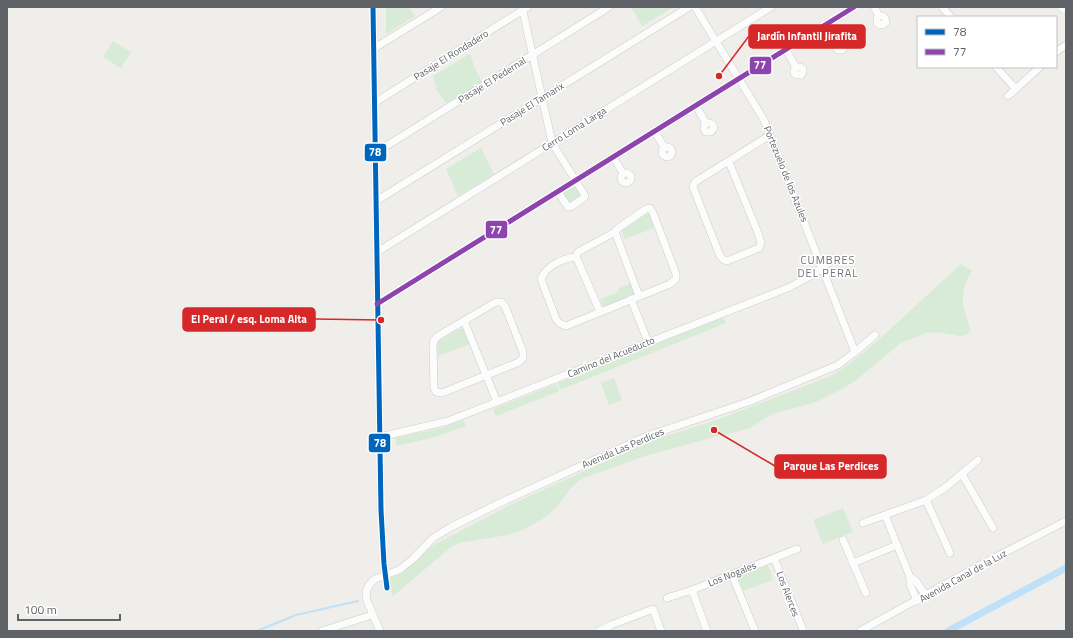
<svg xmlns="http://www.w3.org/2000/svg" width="1073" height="638" font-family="'Titillium Web',sans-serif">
<rect width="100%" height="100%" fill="#efeeea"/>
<g fill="#d8ebd6">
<polygon points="386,7 409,7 415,16 386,34"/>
<polygon points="631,7 674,7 642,26"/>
<polygon points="113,41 131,52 121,68 103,57"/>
<polygon points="470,54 475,69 482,82 446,103 437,91 433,76"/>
<polygon points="481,148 494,174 458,196 446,169"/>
<polygon points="576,185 583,197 568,206 561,194"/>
<polygon points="649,213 654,228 625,239 621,229"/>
<path d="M961 264 972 271C957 294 963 307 971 331L967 335 960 336 938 332 926 333 901 343 855 381 838 391 816 402 772 414 750 428 736 432 718 436 645 456 581 479 571 488 556 508 541 520 522 530 508 535 459 543 450 548 392 597 390 577 402 573 432 546 512 504 655 439 711 422 831 376 848 365 874 344Z"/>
<polygon points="631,283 635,295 603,307 600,299 619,292 618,289"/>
<polygon points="723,317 726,323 560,390 558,383"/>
<polygon points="462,328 464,330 470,344 438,356 437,345 439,341 459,329"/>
<polygon points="614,378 622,400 609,405 601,383"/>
<polygon points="556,384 559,391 496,416 493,409"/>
<polygon points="463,420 466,426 435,437 397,446 395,438 442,428"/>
<polygon points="843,508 853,532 823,544 813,520"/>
<polygon points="768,565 773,580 743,591 738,577"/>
</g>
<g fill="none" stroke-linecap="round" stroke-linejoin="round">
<polyline stroke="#bfe0f9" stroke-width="2" points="257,631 296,615 358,601"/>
<polyline stroke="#bfe0f9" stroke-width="7" points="948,631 1066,568"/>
<defs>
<g id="street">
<polyline points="373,7 381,510 384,564 387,588"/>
<polyline points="522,7 551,138 554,146 584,194 585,197 572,206 568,207 558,192"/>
<polyline points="695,7 764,120 855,352"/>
<polyline points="874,7 879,16 883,16 885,18 886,22 884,24 880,25 877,23 877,19 879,16"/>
<polyline points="942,7 951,17"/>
<polyline points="1061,7 1063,9"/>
<polyline points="827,24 838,42 842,42 845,47 842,50 838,50 836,48 836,44 838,42"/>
<polyline points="373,49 441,7"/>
<polyline points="786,50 796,67 800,67 803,69 803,72 801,75 797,75 794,73 794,70 796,67"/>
<polyline points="1056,52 1066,45"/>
<polyline points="996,67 1016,89"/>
<polyline points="1008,96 1040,67"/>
<polyline points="374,103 528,7"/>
<polyline points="696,106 706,123 710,123 713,125 714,128 711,132 706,132 704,129 704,126 706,123"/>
<polyline points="654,131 665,148"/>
<circle cx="667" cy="152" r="5"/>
<polyline points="375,153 609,7"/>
<polyline points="613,157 623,173"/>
<polyline points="729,162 758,233 761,243 759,248 727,261 724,260 720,256 693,187 695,182 770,135"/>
<circle cx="626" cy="178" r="5"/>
<polyline points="376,201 689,7"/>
<polyline points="615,232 639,296"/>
<polyline points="377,252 771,7"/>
<path d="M576 257C563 258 546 266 541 279L556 319 559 323 566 326 670 284 676 279V274L653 213 650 208 646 209 617 229 615 232 578 252 576 257 578 261 600 312"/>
<polyline points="631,299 648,342"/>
<polygon points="496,302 501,302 505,306 523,352 523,358 519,362 442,393 436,392 434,388 433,345 434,340 438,336"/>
<polyline points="377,304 854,7"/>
<polyline points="464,321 497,402"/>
<polyline points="380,437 448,421 790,287 814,274 834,258"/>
<polyline points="962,474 993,528"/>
<polyline points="926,500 950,553"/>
<polyline points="885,515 910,577 910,584 917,601"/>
<polyline points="863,523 926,500 946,487 978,460"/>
<polyline points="843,540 866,593"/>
<polyline points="774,558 803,630"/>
<polyline points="853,563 897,545"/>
<polyline points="732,575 755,631"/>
<polyline points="910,577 916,581 926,596"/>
<polyline points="692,590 707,631"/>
<polyline points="667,598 692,590 797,549"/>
<polyline points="322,631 372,615"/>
<polyline points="380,631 367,601 366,592 369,585 375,579 399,570 413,559 433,538 451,527 506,500 647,436 748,402 838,365 855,352 875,335"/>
<polyline points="599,631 611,625 653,609 661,631"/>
<polyline points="860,631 980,565 1066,521"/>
</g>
</defs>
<use href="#street" stroke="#cbcccc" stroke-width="8"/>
<use href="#street" stroke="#fdfcfc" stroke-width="7"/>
<defs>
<polyline id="bus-1" points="373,7 381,510 384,564 387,588"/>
<polyline id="bus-2" points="377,304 854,7"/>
</defs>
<use href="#bus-1" stroke="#fff" stroke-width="8"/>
<use href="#bus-2" stroke="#fff" stroke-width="8"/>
<use href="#bus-1" stroke="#0065bd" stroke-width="5"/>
<use href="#bus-2" stroke="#8e44ad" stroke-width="5"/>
</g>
<g text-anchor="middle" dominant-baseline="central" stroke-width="3" stroke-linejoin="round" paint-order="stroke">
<g font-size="10" fill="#5f6368" stroke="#fff">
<text transform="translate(451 55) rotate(-32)">Pasaje El Rondadero</text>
<text transform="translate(492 80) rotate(-32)">Pasaje El Pedernal</text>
<text transform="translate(532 104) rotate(-32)">Pasaje El Tamarix</text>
<text transform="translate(574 129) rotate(-32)">Cerro Loma Larga</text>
<text transform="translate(786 174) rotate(68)">Portezuelo de los Azules</text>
<text transform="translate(611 357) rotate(-22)">Camino del Acueducto</text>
<text transform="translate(623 448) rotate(-23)">Avenida Las Perdices</text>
<text transform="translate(732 574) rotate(-22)">Los Nogales</text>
<text transform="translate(963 576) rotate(-29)">Avenida Canal de la Luz</text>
<text transform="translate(788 594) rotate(69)">Los Alerces</text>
</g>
<g font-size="11" letter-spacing="1" fill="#70757a" stroke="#fff">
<text x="828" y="260">CUMBRES<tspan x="828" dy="13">DEL PERAL</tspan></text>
</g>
</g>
<path fill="none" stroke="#d62828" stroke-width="1.5" d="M719 76L749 36M381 320L315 319M714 430L775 466"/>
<g fill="#d62828" stroke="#fff" stroke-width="1.5">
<circle cx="719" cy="76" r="4"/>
<circle cx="381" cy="320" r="4"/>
<circle cx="714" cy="430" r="4"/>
</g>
<g fill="#d62828" stroke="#d62828" stroke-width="1.5">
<rect x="749" y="25" width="116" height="23" rx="4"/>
<rect x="183" y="308" width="132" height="23" rx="4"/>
<rect x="775" y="455" width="111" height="23" rx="4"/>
</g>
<g font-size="11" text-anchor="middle" font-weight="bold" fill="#fff">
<text x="807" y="40">Jardín Infantil Jirafita</text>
<text x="249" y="323">El Peral / esq. Loma Alta</text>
<text x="831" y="470">Parque Las Perdices</text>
</g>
<g stroke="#fff" stroke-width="1.5">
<rect x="749" y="56" width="23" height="19" rx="4" fill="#8e44ad"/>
<rect x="364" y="143" width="23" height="19" rx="4" fill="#0065bd"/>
<rect x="485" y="220" width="23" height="19" rx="4" fill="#8e44ad"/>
<rect x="368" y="433" width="23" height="20" rx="4" fill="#0065bd"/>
</g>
<g font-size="11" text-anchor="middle" font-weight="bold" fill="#fff">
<text x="760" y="69">77</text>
<text x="375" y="156">78</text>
<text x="496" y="234">77</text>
<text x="380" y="447">78</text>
</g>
<rect width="1073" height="638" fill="none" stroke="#5f6368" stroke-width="16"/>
<rect x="917" y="16" width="140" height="52" fill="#ffffff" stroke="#bfc1c3"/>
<rect x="925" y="29" width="20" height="6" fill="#0065bd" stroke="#bfc1c3"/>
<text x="953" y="36" font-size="12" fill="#5f6368">78</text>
<rect x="925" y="49" width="20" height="6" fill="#8e44ad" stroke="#bfc1c3"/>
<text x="953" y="56" font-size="12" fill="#5f6368">77</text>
<path d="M18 614v6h102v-6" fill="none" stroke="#5f6368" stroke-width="2"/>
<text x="24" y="614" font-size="12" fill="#5f6368" stroke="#ffffff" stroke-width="3" paint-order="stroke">100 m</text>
</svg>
